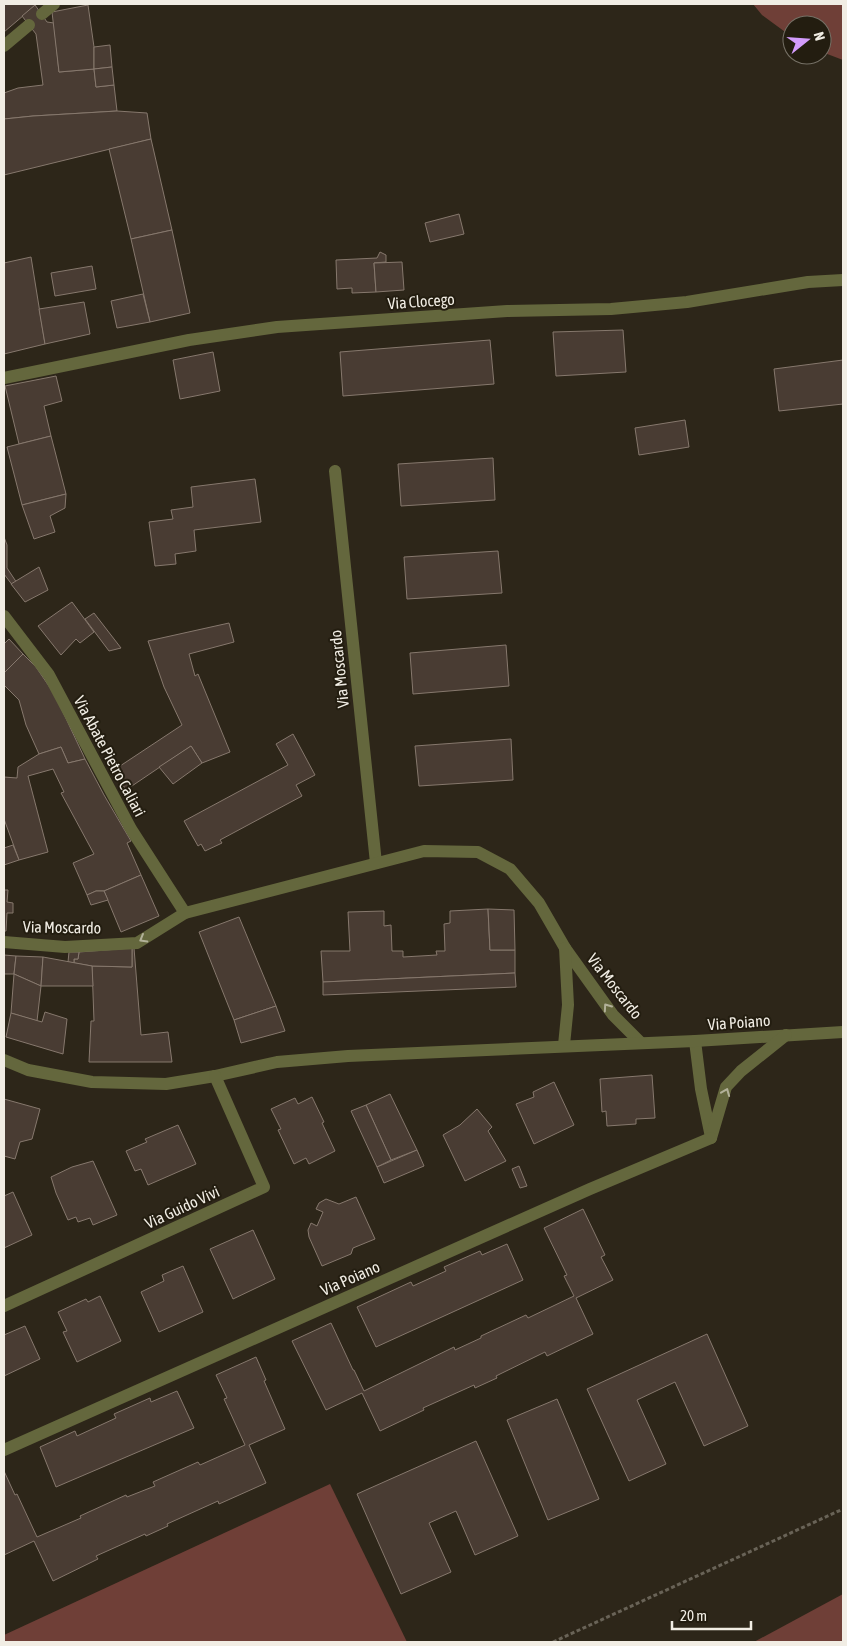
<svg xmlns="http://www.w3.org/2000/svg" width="847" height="1646" font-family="'Asap Condensed',sans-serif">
<rect width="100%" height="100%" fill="#2d2619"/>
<g fill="#6f3f37">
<polygon points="753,4 843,4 843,60 822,52 822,25 792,25 792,37 762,15"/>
<polygon points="330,1484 407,1642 4,1642 4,1635"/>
<polygon points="843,1594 843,1641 754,1642"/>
</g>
<g fill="#493c33" stroke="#86786d">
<polygon points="5,4 37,4 4,32 4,5"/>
<polygon points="35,5 47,22 54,23 59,72 94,69 96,87 114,85 117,111 33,116 4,119 4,93 18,88 43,85 36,34 22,16"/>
<polygon points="88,5 94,47 94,69 59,72 52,12"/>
<polygon points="110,45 112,67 94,69 94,47"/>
<polygon points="112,67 114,85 96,87 94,69"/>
<polygon points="117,111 147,113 151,139 4,175 4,119 33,116"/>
<polygon points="151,139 172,230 131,239 109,149"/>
<polygon points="459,214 464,234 430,242 425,223"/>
<polygon points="172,230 190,313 150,322 131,239"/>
<polygon points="380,252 386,255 386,262 374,263 376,292 352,293 352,288 337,289 336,260 377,258"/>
<polygon points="31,257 45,344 4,354 4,263"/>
<polygon points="402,262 404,290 376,292 374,263"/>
<polygon points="92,266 96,289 55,296 51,273"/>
<polygon points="143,294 150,322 117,328 111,301"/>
<polygon points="84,302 90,334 45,344 39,309"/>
<polygon points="623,330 626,372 556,376 553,332"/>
<polygon points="490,340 494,384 343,396 340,352"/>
<polygon points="213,352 220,391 180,399 173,360"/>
<polygon points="843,360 843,404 779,411 774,369"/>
<polygon points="56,376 62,401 44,406 51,436 19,444 5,386"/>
<polygon points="685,420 689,447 639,455 635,428"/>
<polygon points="51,436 66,494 22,505 7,447"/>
<polygon points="493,458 495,500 401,506 398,464"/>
<polygon points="255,479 261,522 194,530 196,551 175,554 176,564 155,566 149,522 173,519 171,510 193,507 191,487"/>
<polygon points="66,494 65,508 50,516 55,532 34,539 22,505"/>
<polygon points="4,537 7,545 7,568 17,583 13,586 4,574"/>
<polygon points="498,551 502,593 407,599 404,557"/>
<polygon points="39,567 48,590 25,602 11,584"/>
<polygon points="72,602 94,632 80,643 76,639 61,655 38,626"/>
<polygon points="94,613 121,648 109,651 85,619"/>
<polygon points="229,623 234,642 189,654 195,676 198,674 230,752 202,763 191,746 126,790 114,770 182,725 164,687 148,641"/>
<polygon points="9,639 23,654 4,673 4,644"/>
<polygon points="506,645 509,686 413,694 410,653"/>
<polygon points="23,654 36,667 55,695 85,759 68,763 61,747 39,754 26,725 19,700 4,685 4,673"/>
<polygon points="293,734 315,775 296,785 302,796 220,840 222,843 205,851 201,844 198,846 184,821 288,765 276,744"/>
<polygon points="511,739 513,780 419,786 415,746"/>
<polygon points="191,746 202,763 173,784 159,767"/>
<polygon points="61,747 68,763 85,759 104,795 131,841 127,843 141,875 104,891 96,891 87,895 73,863 94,854 61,793 64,792 53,769 28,776 48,852 19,860 4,819 4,777 17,778 18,767 39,754"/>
<polygon points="13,845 19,860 4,865 4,848"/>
<polygon points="141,875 159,916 121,932 104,891"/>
<polygon points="4,890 8,890 7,902 13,903 13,913 7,913 6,931 4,931"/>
<polygon points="96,891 104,891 108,900 91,905 87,895"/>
<polygon points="488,909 490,950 515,950 515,973 323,982 321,951 350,951 348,912 384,911 384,926 391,925 392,951 403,951 403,957 437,955 436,951 445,951 444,924 450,923 450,911"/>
<polygon points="488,909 514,910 515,950 490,950"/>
<polygon points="239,917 276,1006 234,1020 199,932"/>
<polygon points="132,948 134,948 141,1035 168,1032 172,1062 89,1062 91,1021 94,1021 92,966 132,967"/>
<polygon points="132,948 132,967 92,966 74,963 74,959 78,959 79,952"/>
<polygon points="69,952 79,952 78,959 74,959 74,963 68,962"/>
<polygon points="4,955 16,956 14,974 4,974"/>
<polygon points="16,956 43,957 41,986 14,974"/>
<polygon points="43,957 92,966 93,986 41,986"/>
<polygon points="515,973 516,987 323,995 323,982"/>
<polygon points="14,974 41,986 37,1021 11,1013"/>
<polygon points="276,1006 285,1031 241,1043 234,1020"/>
<polygon points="45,1012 67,1019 63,1054 6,1037 11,1013 42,1022"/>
<polygon points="652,1075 655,1118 636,1119 636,1124 607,1126 606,1111 602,1112 600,1079"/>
<polygon points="554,1082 574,1125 534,1144 516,1104 534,1097 533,1092"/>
<polygon points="390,1094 417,1150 391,1160 366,1105"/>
<polygon points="312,1097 324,1122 322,1123 335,1151 309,1164 306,1158 294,1164 278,1130 281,1129 271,1109 295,1098 298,1104"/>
<polygon points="4,1099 40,1109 32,1139 20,1142 15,1159 4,1156"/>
<polygon points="366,1105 391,1160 377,1167 351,1111"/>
<polygon points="477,1109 492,1127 488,1131 506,1161 465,1181 443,1135 460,1125"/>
<polygon points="178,1125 196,1164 148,1185 141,1169 135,1171 126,1151 147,1142 145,1139"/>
<polygon points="417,1150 424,1166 384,1183 377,1167"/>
<polygon points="93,1161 117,1215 93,1225 90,1218 78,1222 76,1217 68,1220 56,1193 51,1177 72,1167"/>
<polygon points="519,1166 527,1186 520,1188 512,1169"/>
<polygon points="13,1192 32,1235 4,1248 4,1196"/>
<polygon points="356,1197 375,1239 353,1248 351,1254 322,1266 309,1237 308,1230 311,1223 317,1226 323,1212 316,1209 319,1203 326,1199 339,1204"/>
<polygon points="583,1209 605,1255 601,1257 613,1280 576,1298 593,1334 547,1356 545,1352 496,1376 497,1378 475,1388 474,1385 423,1408 424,1410 380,1431 362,1393 326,1410 292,1341 331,1323 353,1370 354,1370 364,1391 454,1347 455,1350 481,1338 481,1336 526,1315 528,1318 574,1296 564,1276 567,1275 544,1228"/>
<polygon points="253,1230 275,1279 233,1299 210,1249"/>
<polygon points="507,1244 523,1280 376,1347 357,1307 411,1282 413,1286 446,1271 444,1267 480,1251 482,1255"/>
<polygon points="183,1266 203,1312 159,1332 141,1292 164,1281 162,1275"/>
<polygon points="100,1296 121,1341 77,1362 63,1332 67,1331 58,1312 86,1299 88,1302"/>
<polygon points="25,1326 40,1359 4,1376 4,1335"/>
<polygon points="707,1334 748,1426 704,1446 675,1382 637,1400 666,1464 629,1481 587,1389"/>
<polygon points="256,1357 266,1380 264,1381 285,1429 249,1445 266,1483 219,1504 218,1501 167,1524 168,1526 146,1536 145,1534 96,1556 98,1559 53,1581 34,1541 4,1555 4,1471 15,1495 17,1494 37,1537 81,1518 80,1516 126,1495 127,1497 155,1486 153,1482 198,1462 200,1465 245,1445 224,1399 227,1398 216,1375"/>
<polygon points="177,1391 194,1428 56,1487 40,1447 75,1431 77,1436 116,1418 114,1414 150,1398 151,1402"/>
<polygon points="557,1399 599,1499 548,1520 507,1420"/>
<polygon points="476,1441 518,1536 475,1555 456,1511 429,1523 451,1572 401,1594 357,1494"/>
</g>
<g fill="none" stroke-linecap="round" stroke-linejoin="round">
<polyline stroke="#696357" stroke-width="3" stroke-dasharray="4 2.5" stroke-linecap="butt" points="553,1642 843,1509"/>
<g stroke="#64673d" stroke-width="12">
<polyline points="42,14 54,4"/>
<polyline points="4,46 29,25"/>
<polyline points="4,378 189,340 277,327 507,311 611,309 687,302 808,282 843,280"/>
<polyline points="335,471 376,863"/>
<polyline points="4,616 49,675 131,829 185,913"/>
<polyline points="4,942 65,947 137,943 185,913 424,851 478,852 510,869 539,903 565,948 613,1015 640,1042"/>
<polyline points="695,1041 701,1089 711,1137"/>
<polyline points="564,1045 568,1005 565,948"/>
<polyline points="4,1060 28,1070 92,1082 166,1084 215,1076 277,1062 348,1056 695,1041 843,1032"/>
<polyline points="711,1138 726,1087 741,1071 786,1035"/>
<polyline points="4,1306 264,1187 215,1076"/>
<polyline points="4,1450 590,1189 711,1138"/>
</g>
</g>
<defs><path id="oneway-chevron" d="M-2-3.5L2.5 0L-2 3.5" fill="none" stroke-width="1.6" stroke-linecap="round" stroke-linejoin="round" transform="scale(1.25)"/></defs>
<g stroke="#b2b199">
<use href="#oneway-chevron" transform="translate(143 939) rotate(150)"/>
<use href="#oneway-chevron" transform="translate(607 1007) rotate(-125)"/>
<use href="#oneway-chevron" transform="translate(726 1092) rotate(-68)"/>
</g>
<g text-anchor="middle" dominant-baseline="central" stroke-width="4" stroke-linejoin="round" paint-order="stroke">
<g font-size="16" fill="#f1ede4" stroke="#231d10">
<text transform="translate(421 301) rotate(-4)">Via Clocego</text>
<text transform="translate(339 669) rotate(-96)">Via Moscardo</text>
<text transform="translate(110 756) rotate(62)">Via Abate Pietro Caliari</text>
<text transform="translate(62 927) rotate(1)">Via Moscardo</text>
<text transform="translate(615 986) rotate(52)">Via Moscardo</text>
<text transform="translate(739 1022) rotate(-4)">Via Poiano</text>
<text transform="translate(182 1207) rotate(-25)">Via Guido Vivi</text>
<text transform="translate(350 1278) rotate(-24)">Via Poiano</text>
</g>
</g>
<rect width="847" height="1646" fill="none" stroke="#f1ede4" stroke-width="10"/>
<g transform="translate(807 40) rotate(73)"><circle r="24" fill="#231d10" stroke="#757065"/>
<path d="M0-4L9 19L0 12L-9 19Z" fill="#d39cfc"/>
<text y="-8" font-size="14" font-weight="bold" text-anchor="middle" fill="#f1ede4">N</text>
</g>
<path d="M672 1621v8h79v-8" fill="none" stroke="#f1ede4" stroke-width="2.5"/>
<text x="680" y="1621" font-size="15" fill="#f1ede4" stroke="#231d10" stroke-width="4" paint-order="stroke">20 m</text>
</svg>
